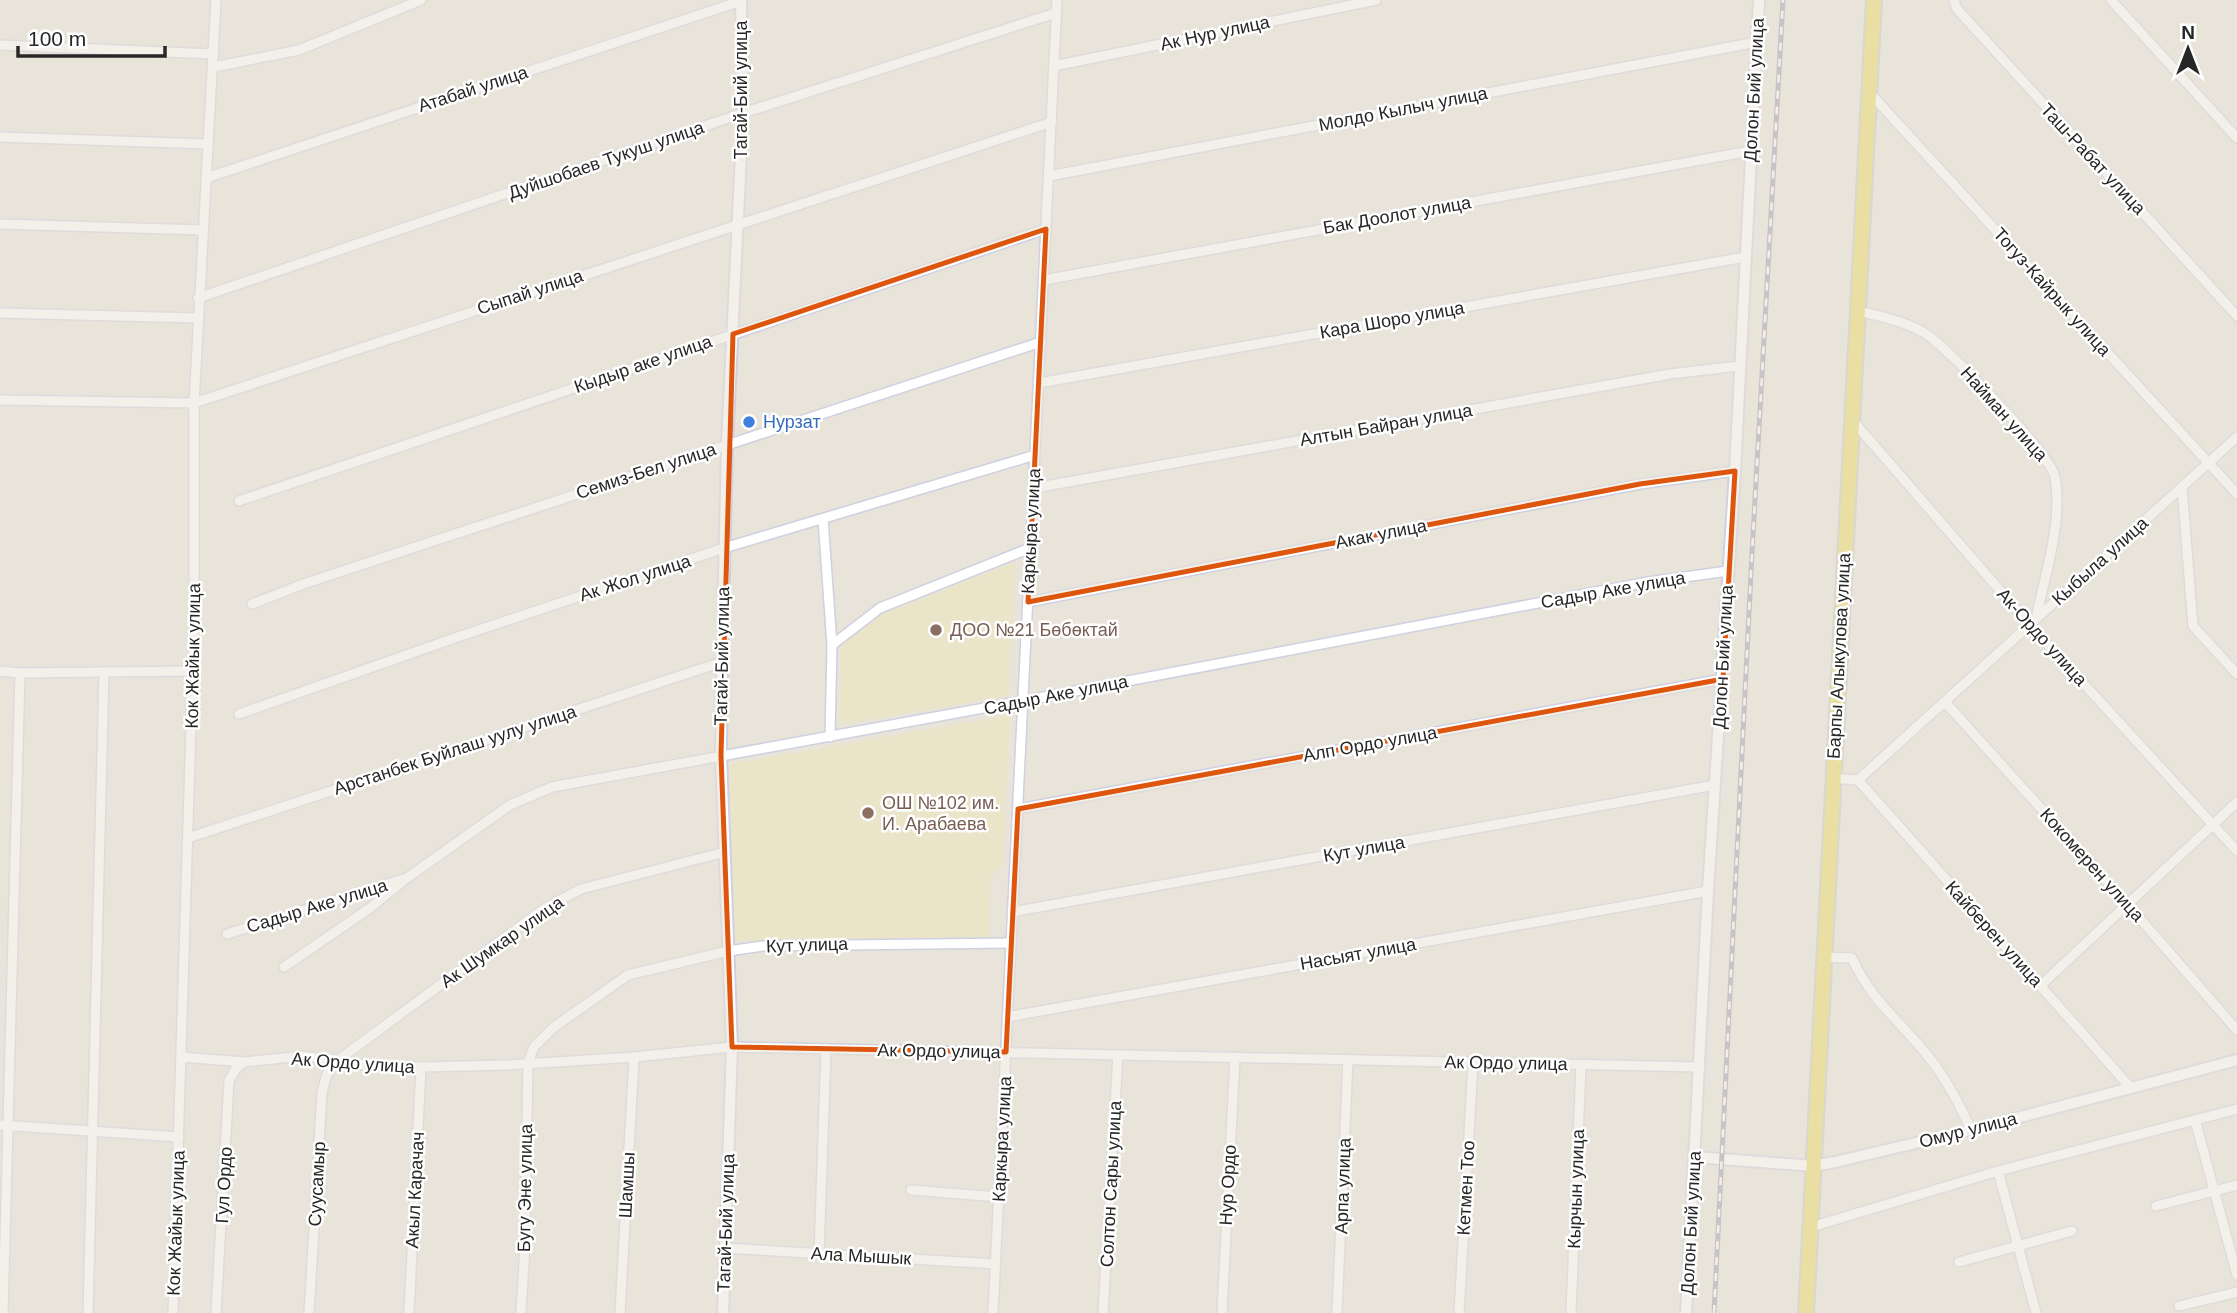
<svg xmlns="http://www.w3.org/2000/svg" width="2237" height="1313" font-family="Helvetica,sans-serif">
<rect width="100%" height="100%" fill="#e9e4d9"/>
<g fill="#eae4c9">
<polygon points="1015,562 1008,696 840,725 840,646 880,615"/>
<polygon points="1010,715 1003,862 991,878 989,937 734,941 730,764"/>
</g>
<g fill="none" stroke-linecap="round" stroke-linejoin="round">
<defs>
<g id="minor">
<polyline points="1954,0 1957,9 2237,316"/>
<polyline points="2111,0 2237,138"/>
<polyline points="0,45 214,54"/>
<polyline points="1054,66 1376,0"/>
<polyline points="214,67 299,50 421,0"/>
<polyline points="1869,92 2237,494"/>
<polyline points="0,137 208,144"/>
<polyline points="1049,176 1757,42"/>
<polyline points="206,178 741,1"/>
<polyline points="0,224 203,230"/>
<polyline points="1044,280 1750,151"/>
<polyline points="198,298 743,113 1056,13"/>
<path d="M1858 311C1880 316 1903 321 1923 332 1945 344 2052 456 2055 477 2063 523 2045 573 2036 619"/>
<polyline points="0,313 198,318"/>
<polyline points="1039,383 1745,257"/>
<polyline points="0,400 194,403 1052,122"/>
<polyline points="1853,421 2030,625 2237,851"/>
<polyline points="2182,487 2193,626 2237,674"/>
<polyline points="1034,488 1670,374 1739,366"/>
<polyline points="239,501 1046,229"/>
<polyline points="823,519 832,645 830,737"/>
<polyline points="1028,602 1640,484 1735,471"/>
<polyline points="252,604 306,583 1041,342"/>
<polyline points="832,645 880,608 1030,548"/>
<polyline points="0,671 20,673 193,671"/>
<polyline points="1945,702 2128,905 2237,1030"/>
<polyline points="239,714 449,640 724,548 1035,455"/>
<polyline points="1832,778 1858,780 2237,437"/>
<polyline points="1858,780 2130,1087"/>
<polyline points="1018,809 1723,679"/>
<polyline points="188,838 722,662"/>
<polyline points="1012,912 1715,785"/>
<polyline points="227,934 407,878 510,805 552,787 1033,699 1648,582 1728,571"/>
<path d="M1825 957 1852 958C1872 1003 1903 1023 1931 1060 1948 1082 1960 1105 1971 1130"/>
<polyline points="284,967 370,908 403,881"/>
<polyline points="2040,986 2237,802"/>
<polyline points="1007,1017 1708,891"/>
<polyline points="181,1057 244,1062 301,1056 338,1060 368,1066 421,1067 507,1065 634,1057 732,1047 1700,1067"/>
<polyline points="2195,1120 2237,1275"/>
<polyline points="0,1125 179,1137"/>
<polyline points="1998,1171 2036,1313"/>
<polyline points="911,1190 999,1197"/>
<polyline points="2156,1206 2237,1185"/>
<polyline points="1811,1227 1998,1171 2237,1109"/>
<polyline points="725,1248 996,1264"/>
<polyline points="819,1254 826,1049"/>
<polyline points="1959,1262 2072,1231"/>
<polyline points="2179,1306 2237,1292"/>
<polyline points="3,1313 20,673"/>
<polyline points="88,1313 104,673"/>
<polyline points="173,1313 194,628 194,403 216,0"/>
<polyline points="216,1313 229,1081 235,1070 244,1062"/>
<polyline points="309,1313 322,1092 327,1074 338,1060 545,908 581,889 725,852"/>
<polyline points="409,1313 421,1067"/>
<polyline points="521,1313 525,1245 528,1063 534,1047 554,1027 628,975 728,951 763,946 1011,943"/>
<polyline points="620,1313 634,1057"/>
<polyline points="993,1313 1057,0"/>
<polyline points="1103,1313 1118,1055"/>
<polyline points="1222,1313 1235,1057"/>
<polyline points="1337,1313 1348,1060"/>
<polyline points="1459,1313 1473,1063"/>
<polyline points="1571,1313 1581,1065"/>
</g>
<g id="tertiary">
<polyline points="1695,1157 1813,1166 1835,1162 1971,1130 2237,1060"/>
<polyline points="723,1313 732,1047 721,755 722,662 727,444 743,113 741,0"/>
<polyline points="1686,1313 1708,891 1735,471 1759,0"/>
</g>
<polyline id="primary" points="1806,1313 1874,0"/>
</defs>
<use href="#minor" stroke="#cfd0e0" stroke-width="12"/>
<use href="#tertiary" stroke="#cfd0e0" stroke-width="14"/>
<use href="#primary" stroke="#c7c7c7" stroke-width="18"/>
<use href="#minor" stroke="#fff" stroke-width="9"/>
<use href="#tertiary" stroke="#fff" stroke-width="10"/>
<use href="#primary" stroke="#e8d95f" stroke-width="14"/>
<defs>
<polyline id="rail" points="1714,1313 1752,553 1783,0"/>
</defs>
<use href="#rail" stroke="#9d9db1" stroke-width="5"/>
<use href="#rail" stroke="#fff" stroke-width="2.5" stroke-dasharray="8" stroke-linecap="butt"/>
</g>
<path d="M0 0H2237V1313H0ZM1046 229 1028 602 1640 484 1735 471 1723 679 1018 809 1006 1052 732 1047 721 755 733 334Z" fill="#e9e4d9" fill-opacity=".55" fill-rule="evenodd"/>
<path fill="none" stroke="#de560d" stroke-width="5" stroke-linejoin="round" d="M1046 229 1028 602 1640 484 1735 471 1723 679 1018 809 1006 1052 732 1047 721 755 733 334Z"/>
<circle fill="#3f7fe0" stroke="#fff" stroke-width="2.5" cx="749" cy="422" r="7"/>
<g fill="#8d6e63" stroke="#fff" stroke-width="2.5">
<circle cx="936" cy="630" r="7"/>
<circle cx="868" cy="813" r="7"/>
</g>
<g text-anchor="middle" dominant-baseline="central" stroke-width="5" stroke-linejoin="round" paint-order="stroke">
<g font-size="18" fill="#272727" stroke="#fff">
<text transform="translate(1215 33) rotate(-12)">Ак Нур улица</text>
<text transform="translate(473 89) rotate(-18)">Атабай улица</text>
<text transform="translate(741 90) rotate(-90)">Тагай-Бий улица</text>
<text transform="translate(1754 90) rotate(-87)">Долон Бий улица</text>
<text transform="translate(1403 109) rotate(-11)">Молдо Кылыч улица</text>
<text transform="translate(2093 159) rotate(47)">Таш-Рабат улица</text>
<text transform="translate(606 160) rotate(-19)">Дуйшобаев Тукуш улица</text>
<text transform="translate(1397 215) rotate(-10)">Бак Доолот улица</text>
<text transform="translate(530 292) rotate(-18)">Сыпай улица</text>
<text transform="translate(2052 292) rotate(48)">Тогуз-Кайрык улица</text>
<text transform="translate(1392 320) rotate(-10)">Кара Шоро улица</text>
<text transform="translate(643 364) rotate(-19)">Кыдыр аке улица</text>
<text transform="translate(2004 414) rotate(48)">Найман улица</text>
<text transform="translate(1386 425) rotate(-10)">Алтын Байран улица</text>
<text transform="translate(646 471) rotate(-18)">Семиз-Бел улица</text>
<text transform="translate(1031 531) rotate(-87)">Каркыра улица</text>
<text transform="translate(1381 534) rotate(-11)">Акак улица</text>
<text transform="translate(2100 561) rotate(-42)">Кыбыла улица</text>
<text transform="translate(635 578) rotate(-18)">Ак Жол улица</text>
<text transform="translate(1613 590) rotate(-10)">Садыр Аке улица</text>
<text transform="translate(2042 637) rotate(48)">Ак-Ордо улица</text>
<text transform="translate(193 656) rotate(-89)">Кок Жайык улица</text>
<text transform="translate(722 656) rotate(-89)">Тагай-Бий улица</text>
<text transform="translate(1839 656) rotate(-87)">Барпы Алыкулова улица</text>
<text transform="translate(1723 657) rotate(-87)">Долон Бий улица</text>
<text transform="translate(1056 695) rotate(-11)">Садыр Аке улица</text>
<text transform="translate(1370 744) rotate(-10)">Алп Ордо улица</text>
<text transform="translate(455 750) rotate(-18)">Арстанбек Буйлаш уулу улица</text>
<text transform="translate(1364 849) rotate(-10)">Кут улица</text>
<text transform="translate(2092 865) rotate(48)">Кокомерен улица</text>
<text transform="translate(317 906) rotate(-17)">Садыр Аке улица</text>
<text transform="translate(1994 934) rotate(48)">Кайберен улица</text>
<text transform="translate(502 942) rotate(-35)">Ак Шумкар улица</text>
<text transform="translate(807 945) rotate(-2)">Кут улица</text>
<text transform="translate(1358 954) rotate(-10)">Насыят улица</text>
<text transform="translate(939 1051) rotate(1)">Ак Ордо улица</text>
<text transform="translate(353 1063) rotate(4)">Ак Ордо улица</text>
<text transform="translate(1506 1063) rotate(1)">Ак Ордо улица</text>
<text transform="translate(1968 1130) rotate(-14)">Омур улица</text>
<text transform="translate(1002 1139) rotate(-87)">Каркыра улица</text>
<text transform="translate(317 1184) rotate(-87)">Суусамыр</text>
<text transform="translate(1111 1184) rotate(-87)">Солтон Сары улица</text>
<text transform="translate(224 1185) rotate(-87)">Гул Ордо</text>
<text transform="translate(627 1185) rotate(-87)">Шамшы</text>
<text transform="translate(1228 1185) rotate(-87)">Нур Ордо</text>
<text transform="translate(1343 1186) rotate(-88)">Арпа улица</text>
<text transform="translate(525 1188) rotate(-89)">Бугу Эне улица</text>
<text transform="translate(1466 1188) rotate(-87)">Кетмен Тоо</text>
<text transform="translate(1576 1189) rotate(-88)">Кырчын улица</text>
<text transform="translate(415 1190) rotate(-87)">Акыл Карачач</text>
<text transform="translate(176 1223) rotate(-88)">Кок Жайык улица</text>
<text transform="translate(726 1223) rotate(-88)">Тагай-Бий улица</text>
<text transform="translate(1691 1223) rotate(-87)">Долон Бий улица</text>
<text transform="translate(861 1256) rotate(3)">Ала Мышык</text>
</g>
<g font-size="18" fill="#366cbe" stroke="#fff" text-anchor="start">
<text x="763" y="422">Нурзат</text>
</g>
<g font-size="18" fill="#785e54" stroke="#fff" text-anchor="start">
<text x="950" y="630">ДОО №21 Бөбөктай</text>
<text x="882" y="803">ОШ №102 им.<tspan x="882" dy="21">И. Арабаева</tspan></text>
</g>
</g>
<g transform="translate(2188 49)" stroke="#ffffff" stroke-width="5" paint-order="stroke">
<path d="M0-5L12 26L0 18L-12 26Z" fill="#272727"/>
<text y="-10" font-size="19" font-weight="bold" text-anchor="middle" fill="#272727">N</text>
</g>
<path d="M18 46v10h147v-10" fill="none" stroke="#272727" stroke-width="3.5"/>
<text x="28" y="46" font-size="21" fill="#272727" stroke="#ffffff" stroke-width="5" paint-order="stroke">100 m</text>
</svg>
